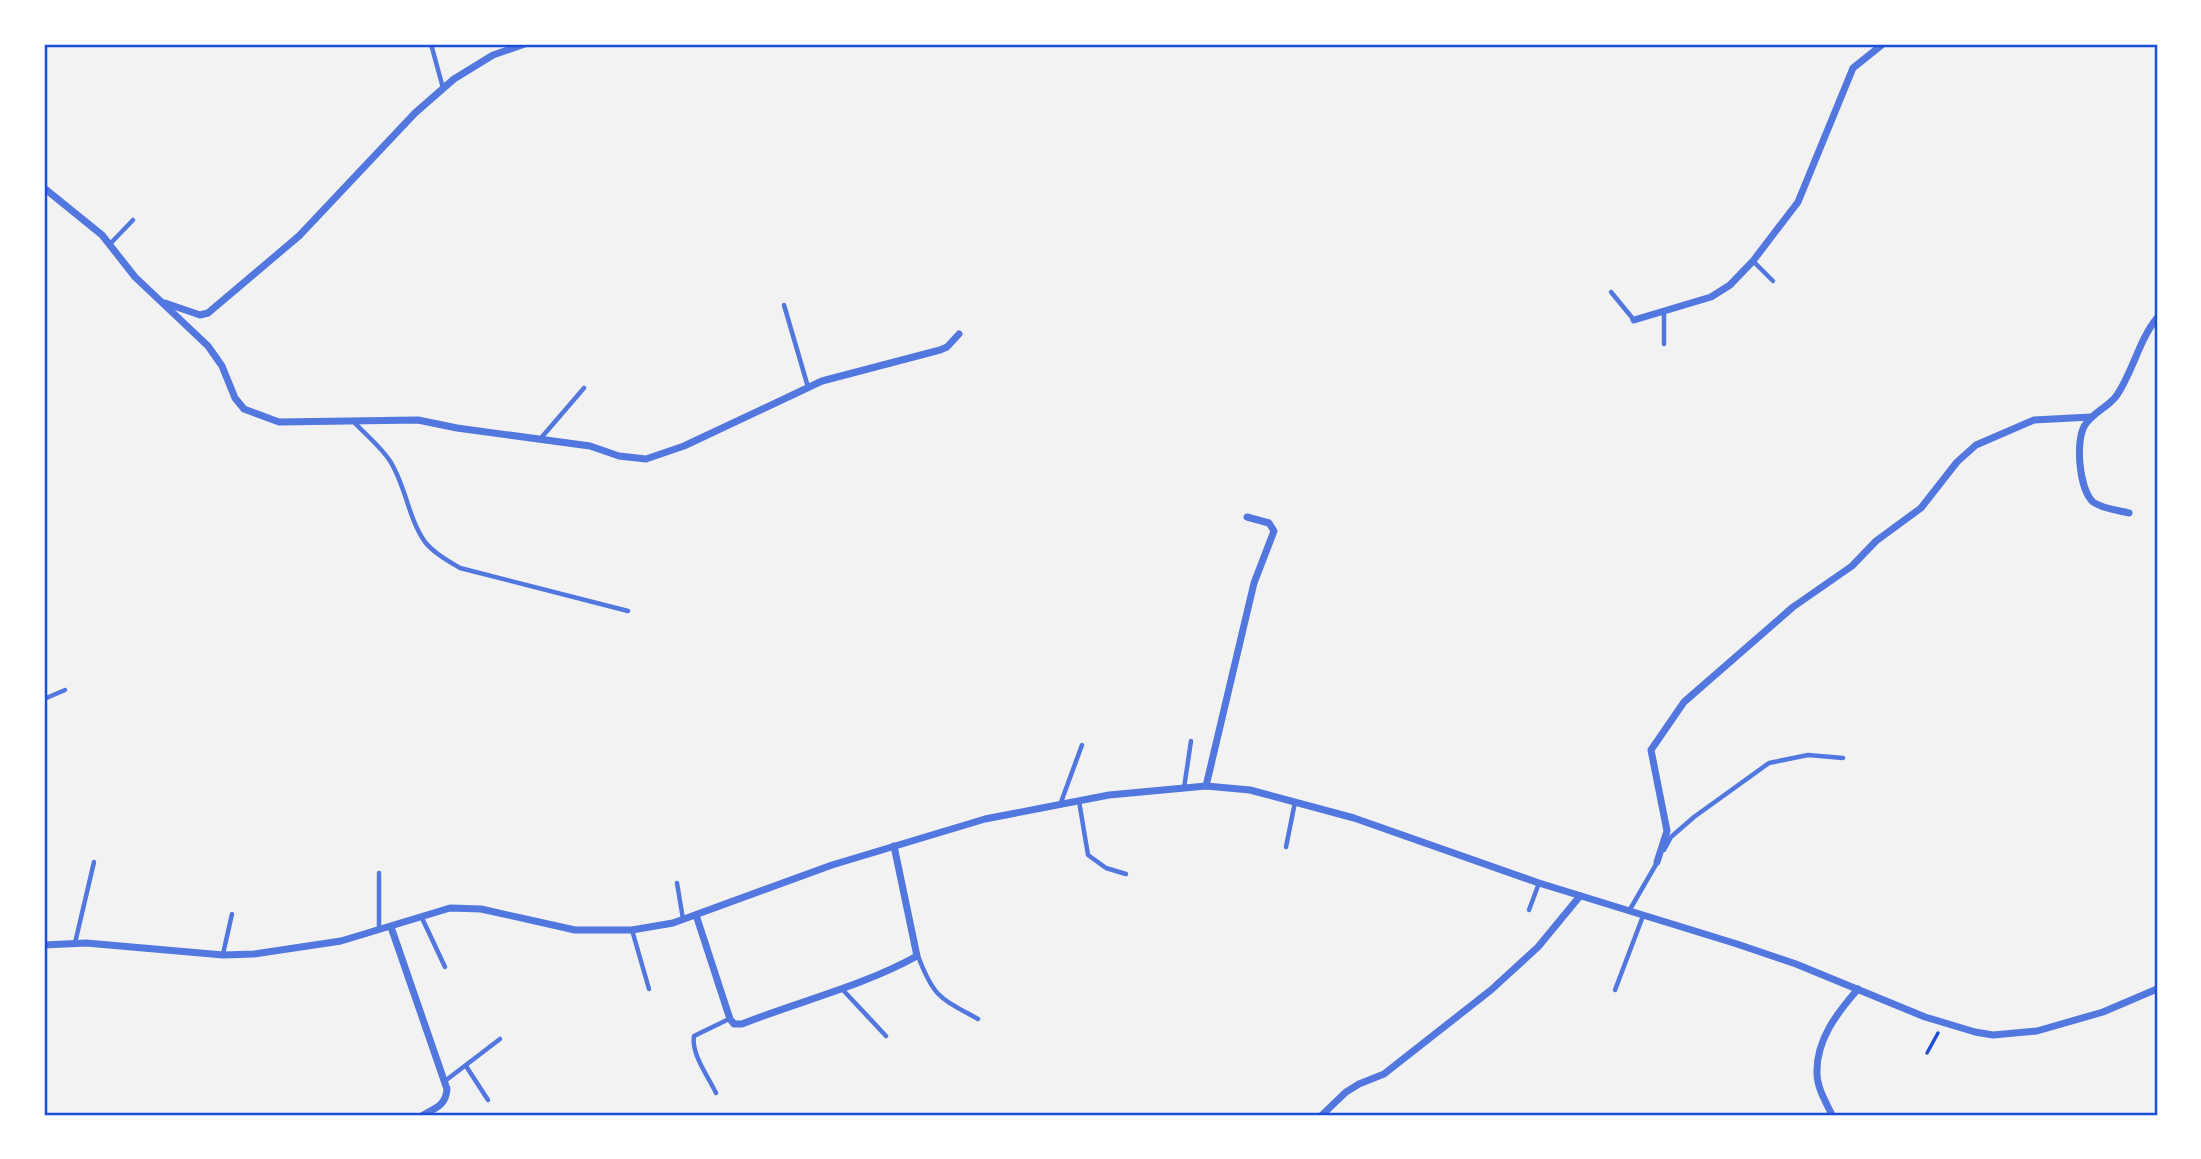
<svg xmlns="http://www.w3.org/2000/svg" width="2201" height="1159" font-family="'Varela Round',sans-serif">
<rect width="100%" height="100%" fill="#f2f2f2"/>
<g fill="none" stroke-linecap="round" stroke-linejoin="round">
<polyline stroke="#1d4ed8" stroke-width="3.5" points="1927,1053 1938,1033"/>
<g stroke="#5277de" stroke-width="4.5">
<polyline points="431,44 443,88"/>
<polyline points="110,244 133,220"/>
<polyline points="1753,261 1773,281"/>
<polyline points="1611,292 1634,320"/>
<polyline points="784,305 808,387"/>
<polyline points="1664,311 1664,344"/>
<path d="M353 421C365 434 381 447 390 461 406 486 408 518 425 542 434 553 448 561 460 568L628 611"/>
<polyline points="541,438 584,388"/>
<polyline points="44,699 65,690"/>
<polyline points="1184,788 1191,741"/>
<polyline points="1079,801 1088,855 1106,868 1126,874"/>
<polyline points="1060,805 1082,745"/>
<polyline points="1286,847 1295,802"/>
<polyline points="1664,850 1671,837 1694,817 1769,763 1808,755 1843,758"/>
<polyline points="379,873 379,929"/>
<polyline points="677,883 683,919"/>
<polyline points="1529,910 1539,883"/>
<polyline points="1629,911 1658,861"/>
<polyline points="422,918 445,967"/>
<polyline points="632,930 649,989"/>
<polyline points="75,943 94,862"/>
<polyline points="223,954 232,914"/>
<path d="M918 956C934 998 940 998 978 1019"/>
<polyline points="842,989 886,1036"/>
<polyline points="1615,990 1643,916"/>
<polyline points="466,1066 488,1100"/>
<polyline points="445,1081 500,1039"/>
<path d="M716 1093C708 1076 691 1054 694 1036L729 1019"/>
</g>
<g stroke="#5277de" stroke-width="7">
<polyline points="44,188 102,235 135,277 208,346 222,366 235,398 244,409 279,422 418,420 457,428 590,446 619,456 646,459 684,446 822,381 940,350 947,347 959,334"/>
<polyline points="165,303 200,315 208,313 299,236 415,113 454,79 493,55 525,44"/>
<polyline points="1634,320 1711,297 1730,285 1753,261 1798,202 1853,68 1883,44"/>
<path d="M2129 513C2118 510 2103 509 2093 502 2079 489 2075 440 2085 425 2093 412 2109 407 2117 395 2133 371 2139 340 2157 318"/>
<polyline points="1206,786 1254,583 1274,531 1269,523 1247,517"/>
<polyline points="1657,862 1667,831 1651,750 1684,702 1793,607 1852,566 1876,541 1921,508 1957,462 1976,445 2034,420 2091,417"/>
<path d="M696 915 730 1019 734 1024H742C800 1001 863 986 917 956L894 846"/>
<path d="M391 927 447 1089C446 1105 436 1108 423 1115"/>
<polyline points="44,945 86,943 223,955 254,954 341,941 450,908 481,909 575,930 632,930 673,923 832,865 985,819 1109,795 1206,786 1250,790 1354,818 1539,883 1737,944 1796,964 1925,1017 1975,1032 1993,1035 2037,1031 2103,1012 2157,989"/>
<polyline points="1322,1115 1346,1092 1359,1084 1384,1074 1491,990 1538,947 1580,896"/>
<path d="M1832 1115C1826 1102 1817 1088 1817 1073 1816 1040 1837 1013 1858 989"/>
</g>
</g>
<rect width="2201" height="1159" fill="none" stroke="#ffffff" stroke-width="91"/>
<rect x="46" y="46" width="2110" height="1068" fill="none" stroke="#1d4ed8" stroke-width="2.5"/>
</svg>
